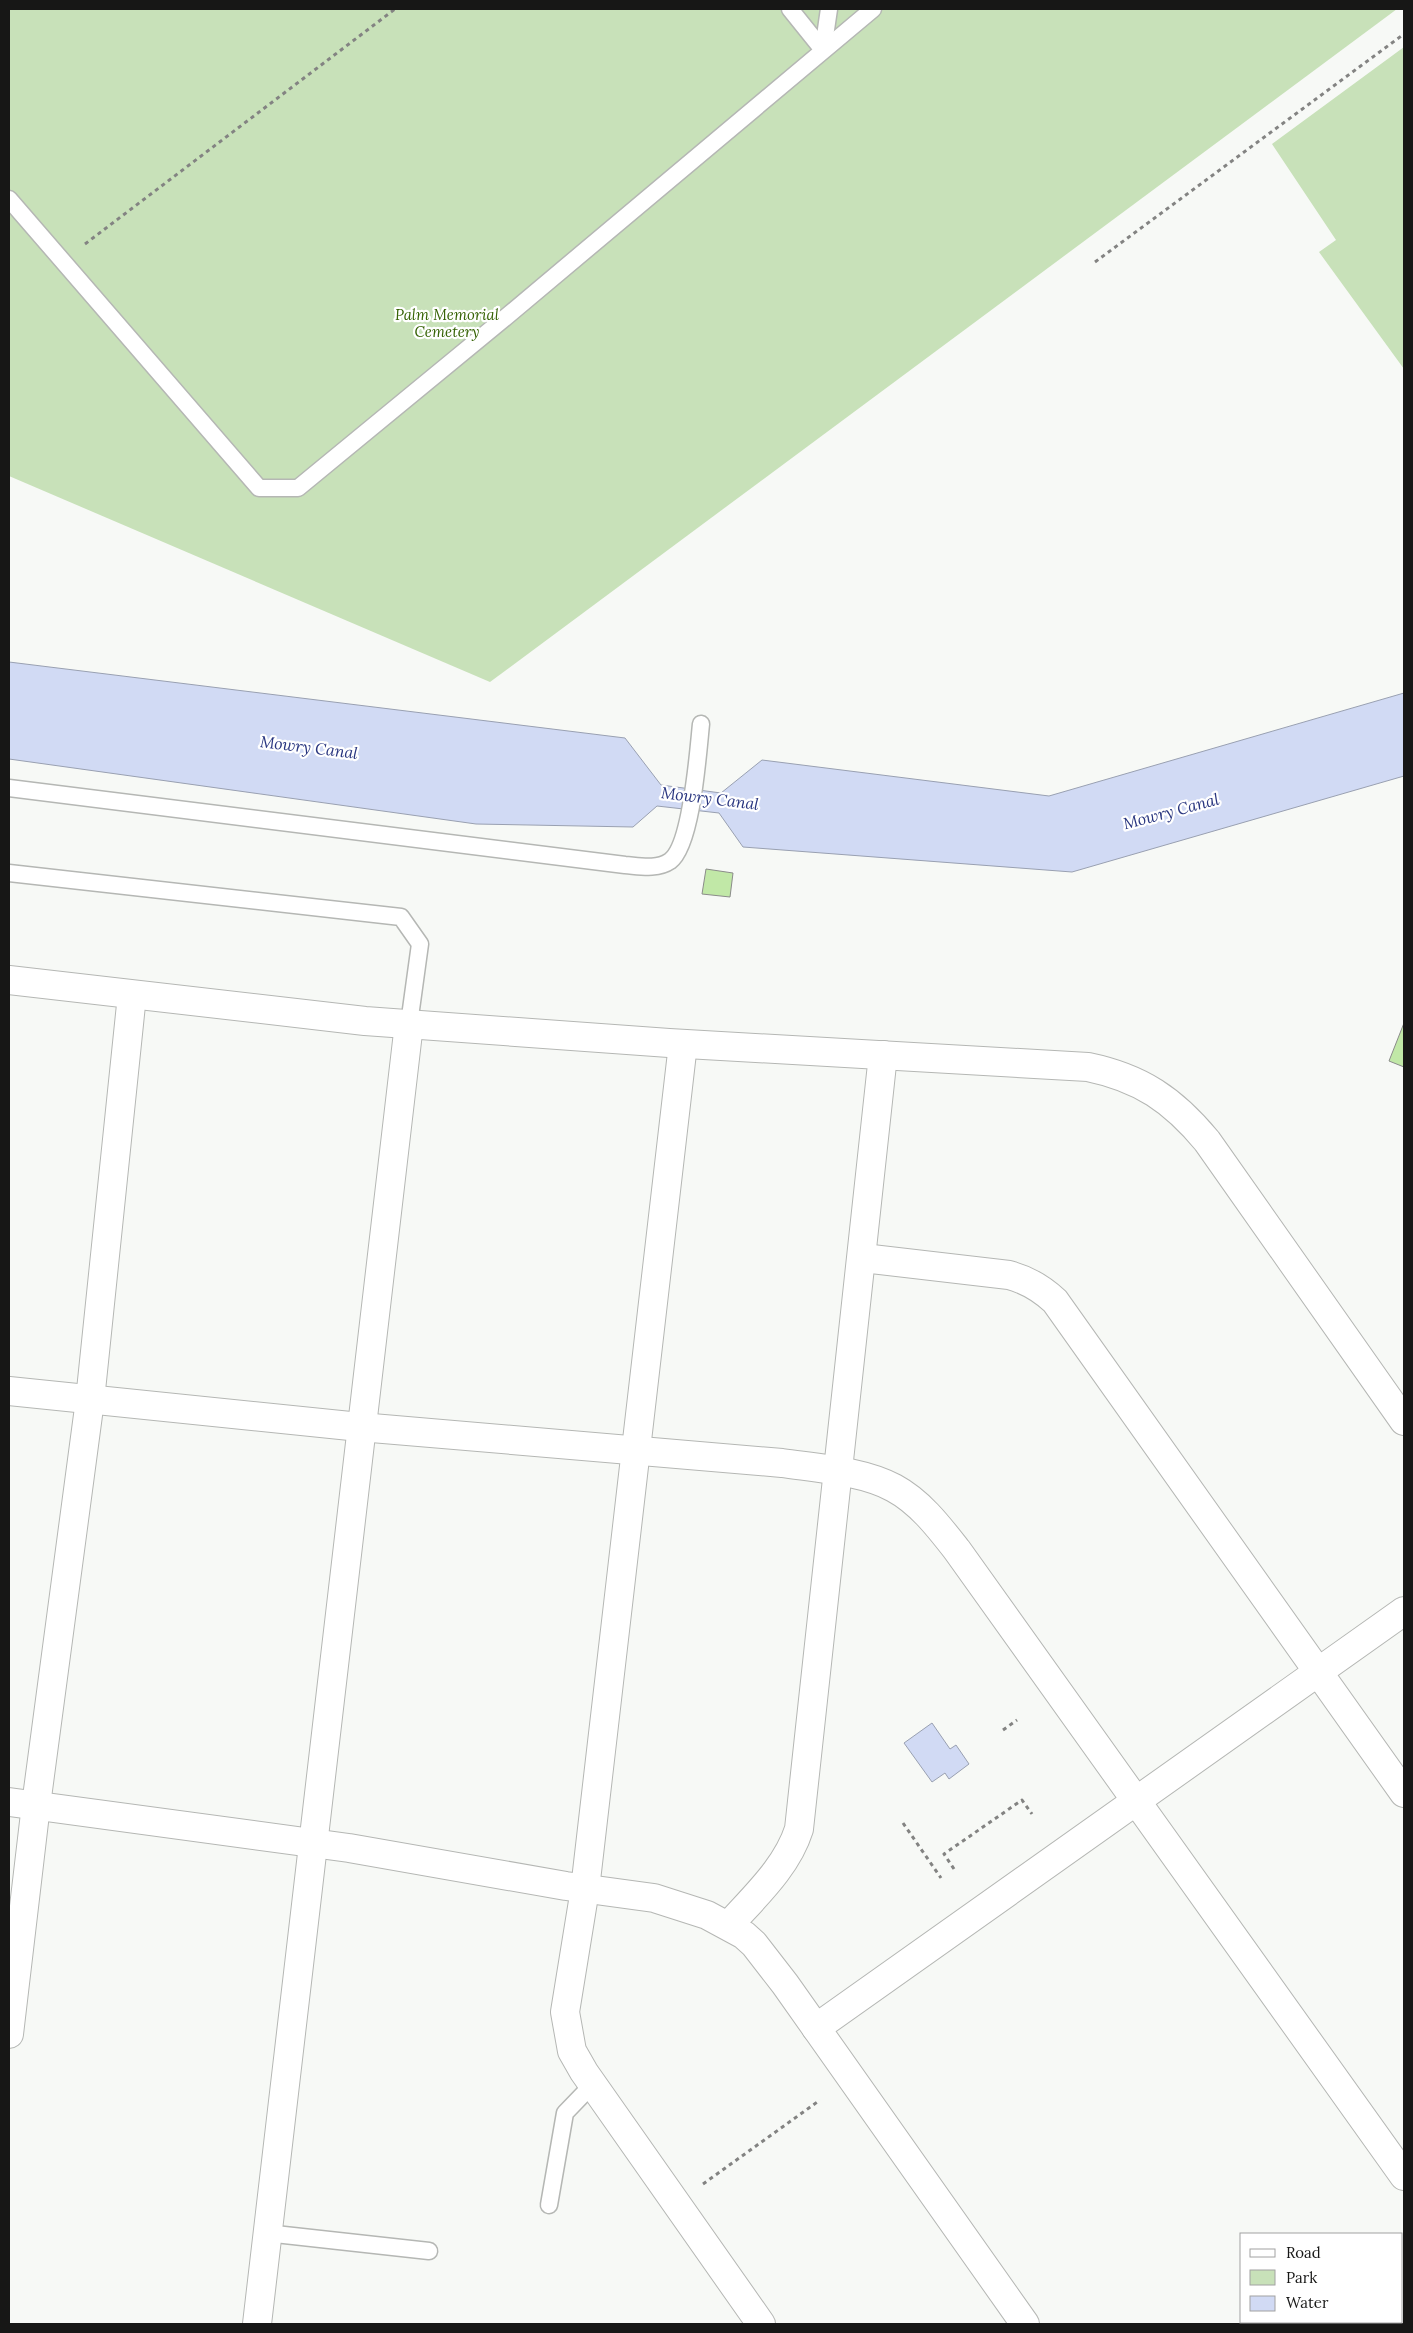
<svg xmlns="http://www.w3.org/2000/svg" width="1413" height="2333" font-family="Lora,serif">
<rect width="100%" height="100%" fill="#f7f9f6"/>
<g fill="#c8e1b9">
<polygon points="9,9 1397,9 490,682 9,476"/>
<polygon points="1404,47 1404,369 1319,252 1336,240 1272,144"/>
</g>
<g fill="#d1daf4" stroke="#99a0b1">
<polygon points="9,662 625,738 661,785 721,793 762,760 1049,796 1404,693 1404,776 1072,872 743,847 719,813 657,806 633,827 476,824 9,759"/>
<polygon points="932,1723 950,1749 956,1745 969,1764 949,1779 945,1773 932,1782 904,1743"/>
</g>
<g fill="#c1e8a7" stroke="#8b8c8a">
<polygon points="706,869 733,873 730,897 702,894"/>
<polygon points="1404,1023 1404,1067 1389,1061"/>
</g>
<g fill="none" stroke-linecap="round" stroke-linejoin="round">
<defs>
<g id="service">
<polyline points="790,9 823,50"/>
<polyline points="823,50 829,9"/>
<polyline points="9,199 259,488 298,488 506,317 873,9"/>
<path d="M9 788 625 865C639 866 657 870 670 861 692 845 698 752 701 724"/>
<polyline points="9,873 401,917 420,944 409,1024"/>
<polyline points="549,2205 565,2113 592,2085"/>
<polyline points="266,2233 429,2251"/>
</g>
<g id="minor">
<path d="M9 980 365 1021 669 1043 1088 1067C1141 1078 1173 1100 1207 1141L1404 1421"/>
<polyline points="683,1044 585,1889 565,2012 572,2051 584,2072 761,2324"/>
<path d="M863 1258 1009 1275C1028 1280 1041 1288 1055 1301L1404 1793"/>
<path d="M9 1391 360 1427 782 1463C816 1468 863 1471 894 1488 920 1502 939 1527 957 1550L1404 2176"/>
<polyline points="9,1802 349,1848 566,1886 654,1898 707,1915 744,1935 754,1944 785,1984 1025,2324"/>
<path d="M729 1925C755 1896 787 1867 799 1829L883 1055"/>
<polyline points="816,2028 1404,1611"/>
<polyline points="9,2034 36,1805 90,1400 132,995"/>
<polyline points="257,2324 409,1024"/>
</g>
</defs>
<use href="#service" stroke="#b5b7b4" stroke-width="19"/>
<use href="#minor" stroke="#b5b7b4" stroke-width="30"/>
<g stroke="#838382" stroke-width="3" stroke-dasharray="4 4" stroke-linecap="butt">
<polyline points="85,244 395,9"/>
<polyline points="1095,262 1404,34"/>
<polyline points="1003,1730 1017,1720"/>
<polyline points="903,1823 941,1878"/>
<polyline points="954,1869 944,1854 1022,1800 1032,1814"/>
<polyline points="703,2184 820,2100"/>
</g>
<use href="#service" stroke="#fff" stroke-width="16"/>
<use href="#minor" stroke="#fff" stroke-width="28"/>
</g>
<g text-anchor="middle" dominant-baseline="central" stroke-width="4.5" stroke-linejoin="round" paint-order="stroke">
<g font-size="15" font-style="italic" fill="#366305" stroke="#fff">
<text x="447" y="314">Palm Memorial<tspan x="447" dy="17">Cemetery</tspan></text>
</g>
<g font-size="16" font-style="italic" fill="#28357f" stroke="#fff">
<text transform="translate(309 747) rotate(7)">Mowry Canal</text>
<text transform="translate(710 798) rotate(7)">Mowry Canal</text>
<text transform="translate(1171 811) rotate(-15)">Mowry Canal</text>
</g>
</g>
<rect width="1413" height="2333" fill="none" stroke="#171716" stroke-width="20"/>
<rect x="1240" y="2233" width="162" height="90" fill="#ffffff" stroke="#a2a2a2"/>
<rect x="1250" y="2249" width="25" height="8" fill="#ffffff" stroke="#a2a2a2"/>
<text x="1286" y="2258" font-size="15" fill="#171716">Road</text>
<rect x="1250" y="2270" width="25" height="15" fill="#c8e1b9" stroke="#a2a2a2"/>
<text x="1286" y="2283" font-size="15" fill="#171716">Park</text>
<rect x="1250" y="2296" width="25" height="15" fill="#d1daf4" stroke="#a2a2a2"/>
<text x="1286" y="2308" font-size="15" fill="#171716">Water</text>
</svg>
